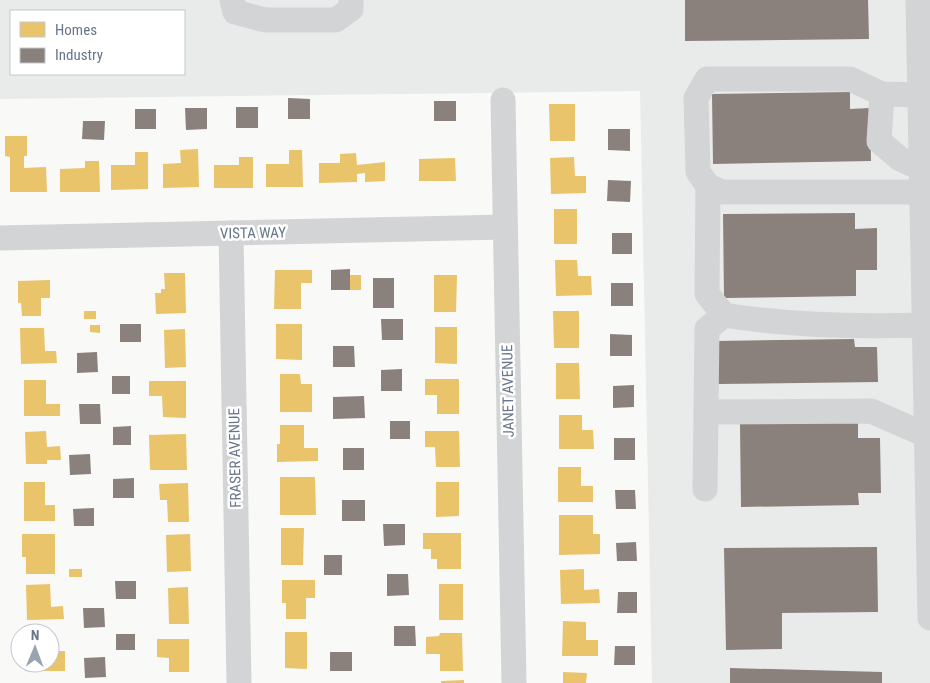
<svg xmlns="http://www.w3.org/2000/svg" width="930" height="683" font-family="'Roboto Condensed',sans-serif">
<rect width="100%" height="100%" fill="#f9f9f8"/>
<path fill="#e9ebeb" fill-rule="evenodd" d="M0 0H930V683H652L640 91 0 99ZM11 11H184V74H11Z"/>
<g fill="#e9c46a">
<polygon points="549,104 575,104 575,141 550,141"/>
<polygon points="5,136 27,136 27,156 24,156 24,168 46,167 47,192 10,192 10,157 5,156"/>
<polygon points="198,149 199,187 163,188 163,164 181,163 180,150"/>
<polygon points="289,150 302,150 303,187 266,187 266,164 289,164"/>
<polygon points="135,152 148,152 148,189 111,190 111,165 135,165"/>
<polygon points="356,153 357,165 385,162 385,181 365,182 365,173 357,174 357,182 319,183 319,163 340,163 340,154"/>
<polygon points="239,157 253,157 253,188 214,188 214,165 239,165"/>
<polygon points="574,157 575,176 586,176 586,193 551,194 550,158"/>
<polygon points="455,158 456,181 419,181 419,159"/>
<polygon points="85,161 99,161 100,192 60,192 60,169 85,168"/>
<rect x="554" y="209" width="23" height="35"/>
<polygon points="555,260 577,260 578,276 591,276 592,295 556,296"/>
<polygon points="275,270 312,270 312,283 301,283 301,309 274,309"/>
<polygon points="164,273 185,273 186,313 156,314 155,293 161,293 161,289 165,289"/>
<rect x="350" y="275" width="11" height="15"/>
<polygon points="434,275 457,275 456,312 434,312"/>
<polygon points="50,280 50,298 41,298 41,316 22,316 21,303 18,303 18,281"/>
<rect x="84" y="311" width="12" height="8"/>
<polygon points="553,311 579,311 579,348 554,348"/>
<polygon points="276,324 302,324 302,360 276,359"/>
<polygon points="90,325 100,325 100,333 90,332"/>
<polygon points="435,327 457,327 457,364 435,363"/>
<polygon points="20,328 44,328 45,351 56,351 57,363 21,364"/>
<polygon points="185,329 186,367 165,368 164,330"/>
<polygon points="556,363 579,363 580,399 556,399"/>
<polygon points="280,374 300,374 301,384 312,384 312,412 280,412"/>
<polygon points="425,379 459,379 459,414 437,414 437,395 425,395"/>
<polygon points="24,380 46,380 46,404 60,404 60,416 24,416"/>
<polygon points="149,381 186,381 186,418 163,417 162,396 149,396"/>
<polygon points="559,415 582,415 582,430 593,430 594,449 559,449"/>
<polygon points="280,425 304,425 304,448 318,448 318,461 277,462 277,444 280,444"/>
<polygon points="46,431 47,447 60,446 61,460 47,460 47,464 26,464 25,432"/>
<polygon points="425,431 459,431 460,467 436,467 435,447 425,447"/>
<polygon points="186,434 187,470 150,470 149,435"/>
<polygon points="558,467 581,467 581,486 593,486 593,502 558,502"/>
<polygon points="280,477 315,477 316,515 280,515"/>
<polygon points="24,482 45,482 45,505 55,505 55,521 24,521"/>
<polygon points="436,482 459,482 459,516 436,517"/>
<polygon points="188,483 189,522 168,522 167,500 160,500 159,484"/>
<polygon points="559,515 593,515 593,534 600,534 600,554 559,555"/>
<polygon points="281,528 304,528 303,565 281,565"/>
<polygon points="423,533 461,533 461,569 437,569 437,559 431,559 431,549 423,549"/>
<polygon points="22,534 55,534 55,574 26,574 26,557 22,557"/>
<polygon points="190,534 191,571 167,572 166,535"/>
<rect x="69" y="569" width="13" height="8"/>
<polygon points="584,569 584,590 599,589 600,603 561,604 560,570"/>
<polygon points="282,580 315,580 315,598 306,598 306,619 286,619 286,603 282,603"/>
<polygon points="50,584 51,607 63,606 64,619 27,620 26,585"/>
<rect x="439" y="584" width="24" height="36"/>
<polygon points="188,587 189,624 169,624 168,588"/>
<polygon points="563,621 586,622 586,640 598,640 598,656 562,656"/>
<polygon points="285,632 307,632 307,669 285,668"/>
<polygon points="440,633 462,633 463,671 440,671 440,654 426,654 426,637 439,636"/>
<polygon points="50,634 53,634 53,651 65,651 65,671 25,671 25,663 50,663"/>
<polygon points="157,639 189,639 189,672 169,672 169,658 157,657"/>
<polygon points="563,672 587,673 586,683 563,683"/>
<polygon points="464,680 464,683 441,683 441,681"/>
</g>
<g fill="#8a817c">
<polygon points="685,0 868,0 869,39 685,41"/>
<polygon points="850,92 850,109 870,108 871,161 713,164 712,94"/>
<polygon points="288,98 310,99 310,119 288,119"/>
<rect x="434" y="101" width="22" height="20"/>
<rect x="236" y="107" width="22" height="21"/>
<polygon points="185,108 207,108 207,129 186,130"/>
<rect x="135" y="109" width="21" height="20"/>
<polygon points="83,121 105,121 104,140 82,139"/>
<polygon points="608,129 630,129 630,151 608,150"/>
<polygon points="608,180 631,181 630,202 607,201"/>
<polygon points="855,213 855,229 877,228 877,270 856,270 856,296 724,298 723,214"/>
<rect x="612" y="233" width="20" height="21"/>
<polygon points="350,269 350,290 331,290 331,270"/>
<rect x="373" y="278" width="21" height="30"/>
<rect x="611" y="283" width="22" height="23"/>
<polygon points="381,319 403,319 403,340 382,340"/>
<rect x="120" y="324" width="21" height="18"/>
<polygon points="610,334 632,335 632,356 610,356"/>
<polygon points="854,339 855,347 877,347 878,382 718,384 717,341"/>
<polygon points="333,346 354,346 355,367 333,367"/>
<polygon points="97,352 98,372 77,373 77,353"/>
<polygon points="402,369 402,391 381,391 381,370"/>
<rect x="112" y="376" width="18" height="18"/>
<polygon points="634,385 634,407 613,408 613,386"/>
<polygon points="364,396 365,418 333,419 333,397"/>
<polygon points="79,404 100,404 101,424 80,424"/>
<rect x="390" y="421" width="20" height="18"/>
<polygon points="858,423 858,438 880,438 881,493 858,493 859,505 741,507 740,424"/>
<polygon points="131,426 131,445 113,445 113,427"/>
<rect x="614" y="438" width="21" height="22"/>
<rect x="343" y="448" width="21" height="22"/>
<polygon points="90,454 91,474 70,475 69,455"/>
<polygon points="134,478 134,498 113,498 113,479"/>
<polygon points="615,490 635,490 636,509 616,509"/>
<rect x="342" y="500" width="23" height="21"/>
<polygon points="94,508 94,526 74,526 73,509"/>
<polygon points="383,524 405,524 405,545 384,546"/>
<polygon points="636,542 637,561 617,561 616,543"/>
<polygon points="877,547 878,612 782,613 782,649 726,650 724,548"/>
<rect x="324" y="555" width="18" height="20"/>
<polygon points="387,574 408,574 409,595 387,596"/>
<polygon points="115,581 136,581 136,599 116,599"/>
<polygon points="618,592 637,592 637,613 617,613"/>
<polygon points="83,608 104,608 105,627 84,628"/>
<polygon points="394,626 415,626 416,646 394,646"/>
<rect x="116" y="634" width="19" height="16"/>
<polygon points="615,646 635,646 635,665 614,665"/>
<rect x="330" y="652" width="22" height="19"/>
<polygon points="105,657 106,677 85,678 84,658"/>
<polygon points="730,668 882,672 882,683 730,683"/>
</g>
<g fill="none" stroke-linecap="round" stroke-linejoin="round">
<g stroke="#d3d4d5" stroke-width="25">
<polyline points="232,0 235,12 265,20 336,20 351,9 351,0"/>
<polyline points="918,0 930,618"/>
<polyline points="882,94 879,141 900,159 921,168"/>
<polyline points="920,95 882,94 850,79 707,79 696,98 698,172 708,186 722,192 922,192"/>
<polyline points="503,100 514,683"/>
<path d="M708 186 707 294 724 315C791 326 857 327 924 325"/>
<polyline points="231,233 239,683"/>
<polyline points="0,238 505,227"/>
<polyline points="706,412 871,411 926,435"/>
<polyline points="705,489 707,329 724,315"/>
</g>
</g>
<g text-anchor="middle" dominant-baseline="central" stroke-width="5" stroke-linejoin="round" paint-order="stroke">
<g font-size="15" fill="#67768a" stroke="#fff">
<text transform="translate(253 233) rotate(-1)">VISTA WAY</text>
<text transform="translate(508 391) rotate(-91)">JANET AVENUE</text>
<text transform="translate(235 458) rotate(-91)">FRASER AVENUE</text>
</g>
</g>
<rect x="10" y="10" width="175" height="65" fill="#ffffff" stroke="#c2c8d0"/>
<rect x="20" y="22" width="25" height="15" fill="#e9c46a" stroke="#c2c8d0"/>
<text x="55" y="35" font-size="15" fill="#67768a">Homes</text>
<rect x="20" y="48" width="25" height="15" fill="#8a817c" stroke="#c2c8d0"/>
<text x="55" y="60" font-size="15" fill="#67768a">Industry</text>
<g transform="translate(35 648) rotate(1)"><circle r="24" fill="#ffffff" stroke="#c2c8d0"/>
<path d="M0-4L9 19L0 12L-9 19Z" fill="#9aa4b0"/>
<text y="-8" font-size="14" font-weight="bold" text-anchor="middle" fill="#67768a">N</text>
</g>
</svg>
